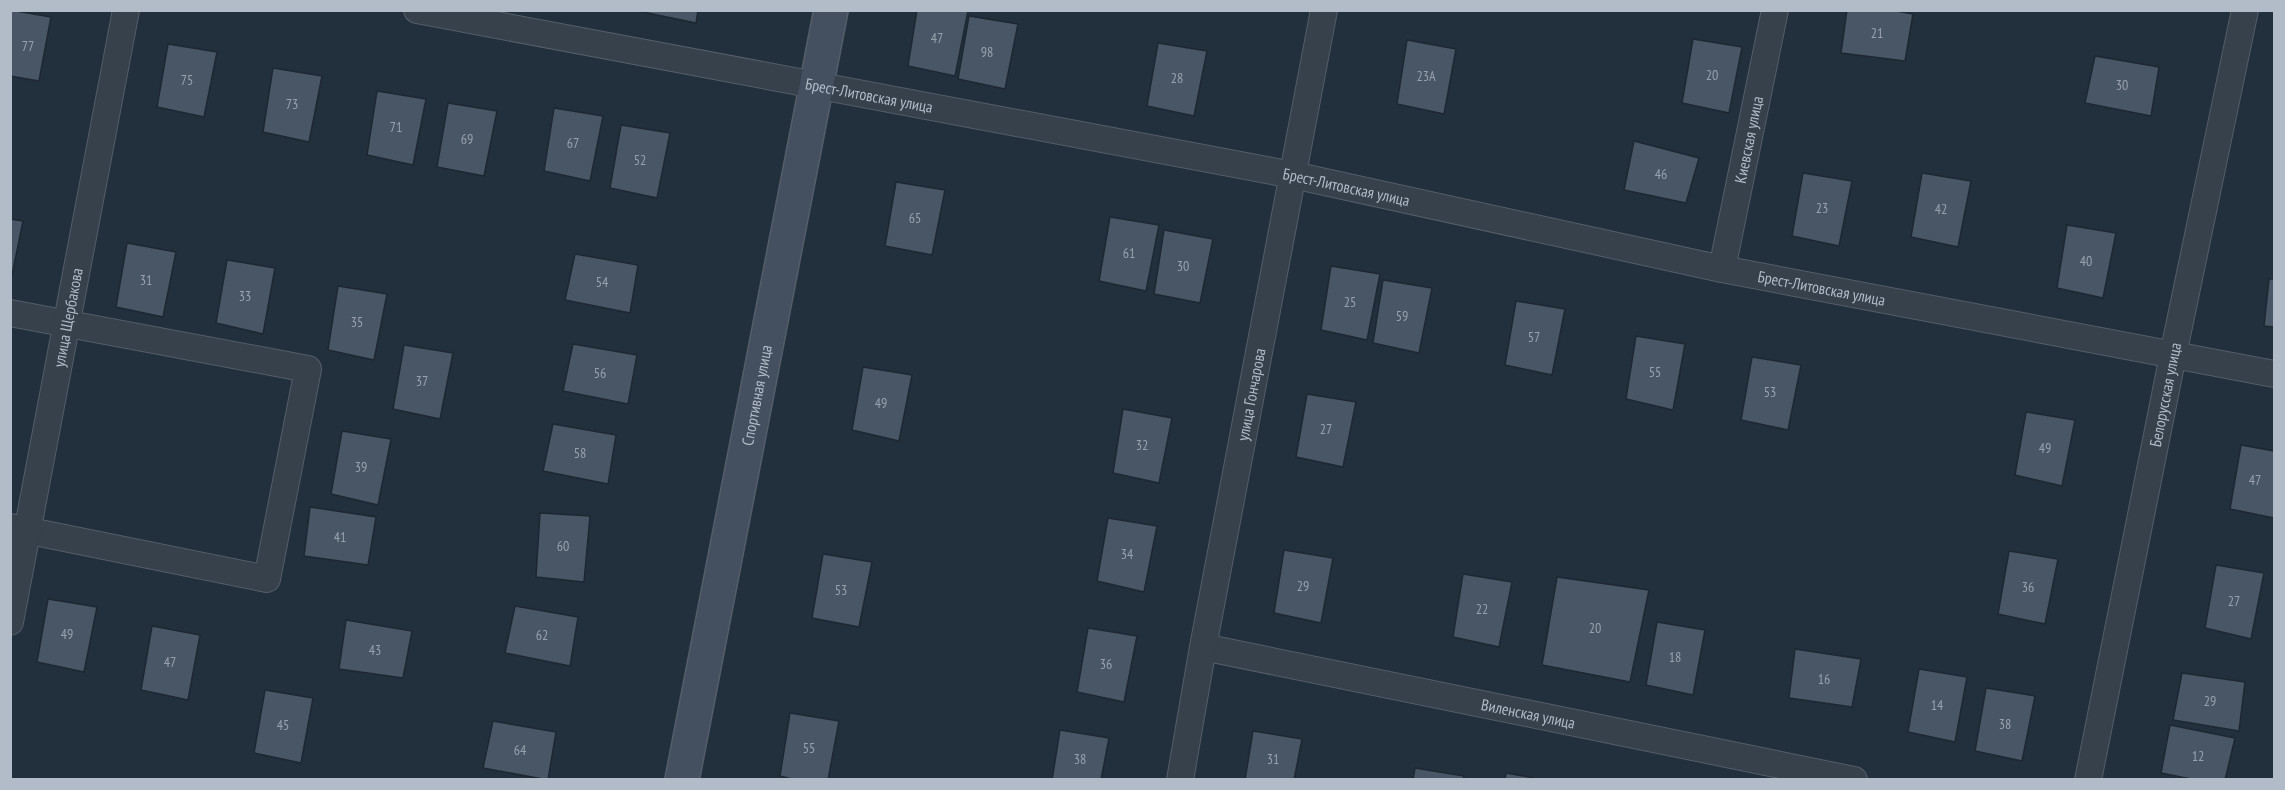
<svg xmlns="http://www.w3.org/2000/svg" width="2285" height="790" font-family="'PT Sans Narrow',sans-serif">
<rect width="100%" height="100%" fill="#222f3c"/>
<g fill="#485665" stroke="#1d2833" stroke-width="1.5">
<polygon points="10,10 51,17 39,81 10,76"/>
<polygon points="633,10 698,10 696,23"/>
<polygon points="917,10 968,11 955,76 908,66"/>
<polygon points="1847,10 1891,10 1913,14 1905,61 1841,53"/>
<polygon points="969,16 1018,24 1005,89 958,79"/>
<polygon points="1693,39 1742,47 1729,113 1682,103"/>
<polygon points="1407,40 1456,49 1444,114 1397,104"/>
<polygon points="1158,43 1207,51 1194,116 1147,106"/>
<polygon points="168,44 217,52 204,117 157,107"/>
<polygon points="2095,56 2159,67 2151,116 2085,103"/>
<polygon points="273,68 322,76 309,142 263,132"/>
<polygon points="377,91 426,99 413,165 367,155"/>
<polygon points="448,103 497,111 484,176 437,167"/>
<polygon points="554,108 603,116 590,181 544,171"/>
<polygon points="621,125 670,133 657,198 610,188"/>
<polygon points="1634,141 1699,158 1686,203 1624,190"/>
<polygon points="1803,173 1852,181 1839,246 1792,236"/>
<polygon points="1922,173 1971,181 1958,247 1911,237"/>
<polygon points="896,182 945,190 932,255 885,246"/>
<polygon points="1110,217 1159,225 1146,291 1099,281"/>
<polygon points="10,219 23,221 10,285"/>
<polygon points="2067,225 2116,233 2103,298 2057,288"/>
<polygon points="1164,230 1213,239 1200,303 1154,294"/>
<polygon points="127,243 176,252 163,317 116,307"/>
<polygon points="575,254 638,265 630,313 565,300"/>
<polygon points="227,260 275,268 263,334 216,323"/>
<polygon points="1331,266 1380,274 1367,340 1321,330"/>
<polygon points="2269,279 2274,279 2274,327 2264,326"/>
<polygon points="1383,280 1432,288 1419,353 1373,343"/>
<polygon points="338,286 387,294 374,360 328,350"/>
<polygon points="1516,301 1565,309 1552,375 1505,365"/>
<polygon points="1636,336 1685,344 1673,410 1626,399"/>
<polygon points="573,344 637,355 628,404 563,391"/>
<polygon points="404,345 453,353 440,419 393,409"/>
<polygon points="1752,357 1801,365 1788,430 1741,420"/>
<polygon points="863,367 912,375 899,441 852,430"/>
<polygon points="1307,394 1356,402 1343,467 1296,457"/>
<polygon points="1123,409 1172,418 1159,483 1113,473"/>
<polygon points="2026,412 2075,420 2062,486 2015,475"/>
<polygon points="553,424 616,435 608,484 543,471"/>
<polygon points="342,431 391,439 378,505 331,494"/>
<polygon points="2241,445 2274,451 2274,518 2230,509"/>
<polygon points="310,507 376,517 368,565 304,556"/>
<polygon points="540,513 590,516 584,582 536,577"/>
<polygon points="1108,518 1157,526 1144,592 1097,581"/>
<polygon points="1284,550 1333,558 1321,623 1274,613"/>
<polygon points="2009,551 2058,559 2045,624 1998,614"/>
<polygon points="823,554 872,562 859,627 812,618"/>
<polygon points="2216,565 2264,573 2251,639 2205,628"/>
<polygon points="1463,574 1512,582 1499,647 1453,637"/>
<polygon points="1557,577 1649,590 1630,682 1542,665"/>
<polygon points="48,599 97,607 84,672 37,662"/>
<polygon points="515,606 578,617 570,666 505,653"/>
<polygon points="346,620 412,631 403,678 339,669"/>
<polygon points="1657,622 1705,630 1693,695 1646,685"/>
<polygon points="152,626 200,635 188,700 141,690"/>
<polygon points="1088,628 1137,636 1124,702 1077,692"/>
<polygon points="1795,649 1861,659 1852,707 1789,698"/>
<polygon points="1919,669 1967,677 1955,742 1908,732"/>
<polygon points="2182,673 2245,682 2239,731 2173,720"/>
<polygon points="1986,688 2035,696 2022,761 1975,751"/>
<polygon points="265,690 313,698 301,763 254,753"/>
<polygon points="790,713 839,721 828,780 795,780 780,776"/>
<polygon points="493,721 556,732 548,780 483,768"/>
<polygon points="2170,725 2235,738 2225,780 2196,780 2161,773"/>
<polygon points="1060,730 1109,738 1101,780 1052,780"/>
<polygon points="1253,731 1302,739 1294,780 1245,780"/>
<polygon points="1415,768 1464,776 1463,780 1413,780"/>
<polygon points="1506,773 1546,780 1505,780"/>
</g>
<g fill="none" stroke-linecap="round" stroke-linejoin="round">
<defs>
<g id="street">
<path id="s1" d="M417 10 1293 175 1722 269 2274 374"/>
<path id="s2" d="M1722 269 1775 10"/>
<polyline points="10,313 308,369 267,579 10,527"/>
<path id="s3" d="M10 622 126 10"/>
<path id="s4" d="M1203 647 1854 780"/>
<path id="s5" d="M1180 780 1203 647 1324 10"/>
<path id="s6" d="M2088 780 2173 355 2245 10"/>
</g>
<g id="secondary">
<path id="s7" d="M682 780 831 10"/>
</g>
</defs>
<use href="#street" stroke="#545e6a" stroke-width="28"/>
<use href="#secondary" stroke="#545e6a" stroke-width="36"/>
<use href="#street" stroke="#36414c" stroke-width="26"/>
<use href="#secondary" stroke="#44505f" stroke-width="33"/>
</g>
<g text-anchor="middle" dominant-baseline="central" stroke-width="6" stroke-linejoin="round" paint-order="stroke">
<g font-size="14" fill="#98a2af">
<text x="1877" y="33">21</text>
<text x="937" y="38">47</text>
<text x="28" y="46">77</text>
<text x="987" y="52">98</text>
<text x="1712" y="75">20</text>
<text x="1426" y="76">23А</text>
<text x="1177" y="78">28</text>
<text x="187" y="80">75</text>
<text x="2122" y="85">30</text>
<text x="292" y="104">73</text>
<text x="396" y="127">71</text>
<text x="467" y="139">69</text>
<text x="573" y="143">67</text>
<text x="640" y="160">52</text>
<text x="1661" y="174">46</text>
<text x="1822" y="208">23</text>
<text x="1941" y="209">42</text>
<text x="915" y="218">65</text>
<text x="1129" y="253">61</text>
<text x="2086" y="261">40</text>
<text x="1183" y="266">30</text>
<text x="146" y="280">31</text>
<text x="602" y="282">54</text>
<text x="245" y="296">33</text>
<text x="1350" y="302">25</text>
<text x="1402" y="316">59</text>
<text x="357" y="322">35</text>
<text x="1534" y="337">57</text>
<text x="1655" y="372">55</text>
<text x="600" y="373">56</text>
<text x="422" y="381">37</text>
<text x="1770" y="392">53</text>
<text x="881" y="403">49</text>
<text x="1326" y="429">27</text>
<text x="1142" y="445">32</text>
<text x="2045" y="448">49</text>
<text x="580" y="453">58</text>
<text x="361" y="467">39</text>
<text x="2255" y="480">47</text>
<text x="340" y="537">41</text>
<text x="563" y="546">60</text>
<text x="1127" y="554">34</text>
<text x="1303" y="586">29</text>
<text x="2028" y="587">36</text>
<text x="841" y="590">53</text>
<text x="2234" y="601">27</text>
<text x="1482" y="609">22</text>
<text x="1595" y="628">20</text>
<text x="67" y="634">49</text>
<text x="542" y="635">62</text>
<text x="375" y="650">43</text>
<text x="1675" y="657">18</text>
<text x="170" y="662">47</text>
<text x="1106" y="664">36</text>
<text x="1824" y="679">16</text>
<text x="2210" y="701">29</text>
<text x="1937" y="705">14</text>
<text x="2005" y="724">38</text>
<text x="283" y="725">45</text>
<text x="809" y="748">55</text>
<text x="520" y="750">64</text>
<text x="2198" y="756">12</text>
<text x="1080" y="759">38</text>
<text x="1273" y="759">31</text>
</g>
<g font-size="16" fill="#b2bbc8" stroke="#1b2631">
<text stroke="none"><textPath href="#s1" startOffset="460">Брест-Литовская улица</textPath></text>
<text stroke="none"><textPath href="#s2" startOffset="132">Киевская улица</textPath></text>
<text stroke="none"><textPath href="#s1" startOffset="946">Брест-Литовская улица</textPath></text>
<text stroke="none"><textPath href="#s1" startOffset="1432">Брест-Литовская улица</textPath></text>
<text stroke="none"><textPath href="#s3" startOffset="310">улица Щербакова</textPath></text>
<text stroke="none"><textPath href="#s7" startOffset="392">Спортивная улица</textPath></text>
<text stroke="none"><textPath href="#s5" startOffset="392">улица Гончарова</textPath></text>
<text stroke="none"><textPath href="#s6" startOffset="393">Белорусская улица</textPath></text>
<text stroke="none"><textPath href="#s4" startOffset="332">Виленская улица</textPath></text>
</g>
</g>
<rect width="2285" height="790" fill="none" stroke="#b2bbc8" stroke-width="24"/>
</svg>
